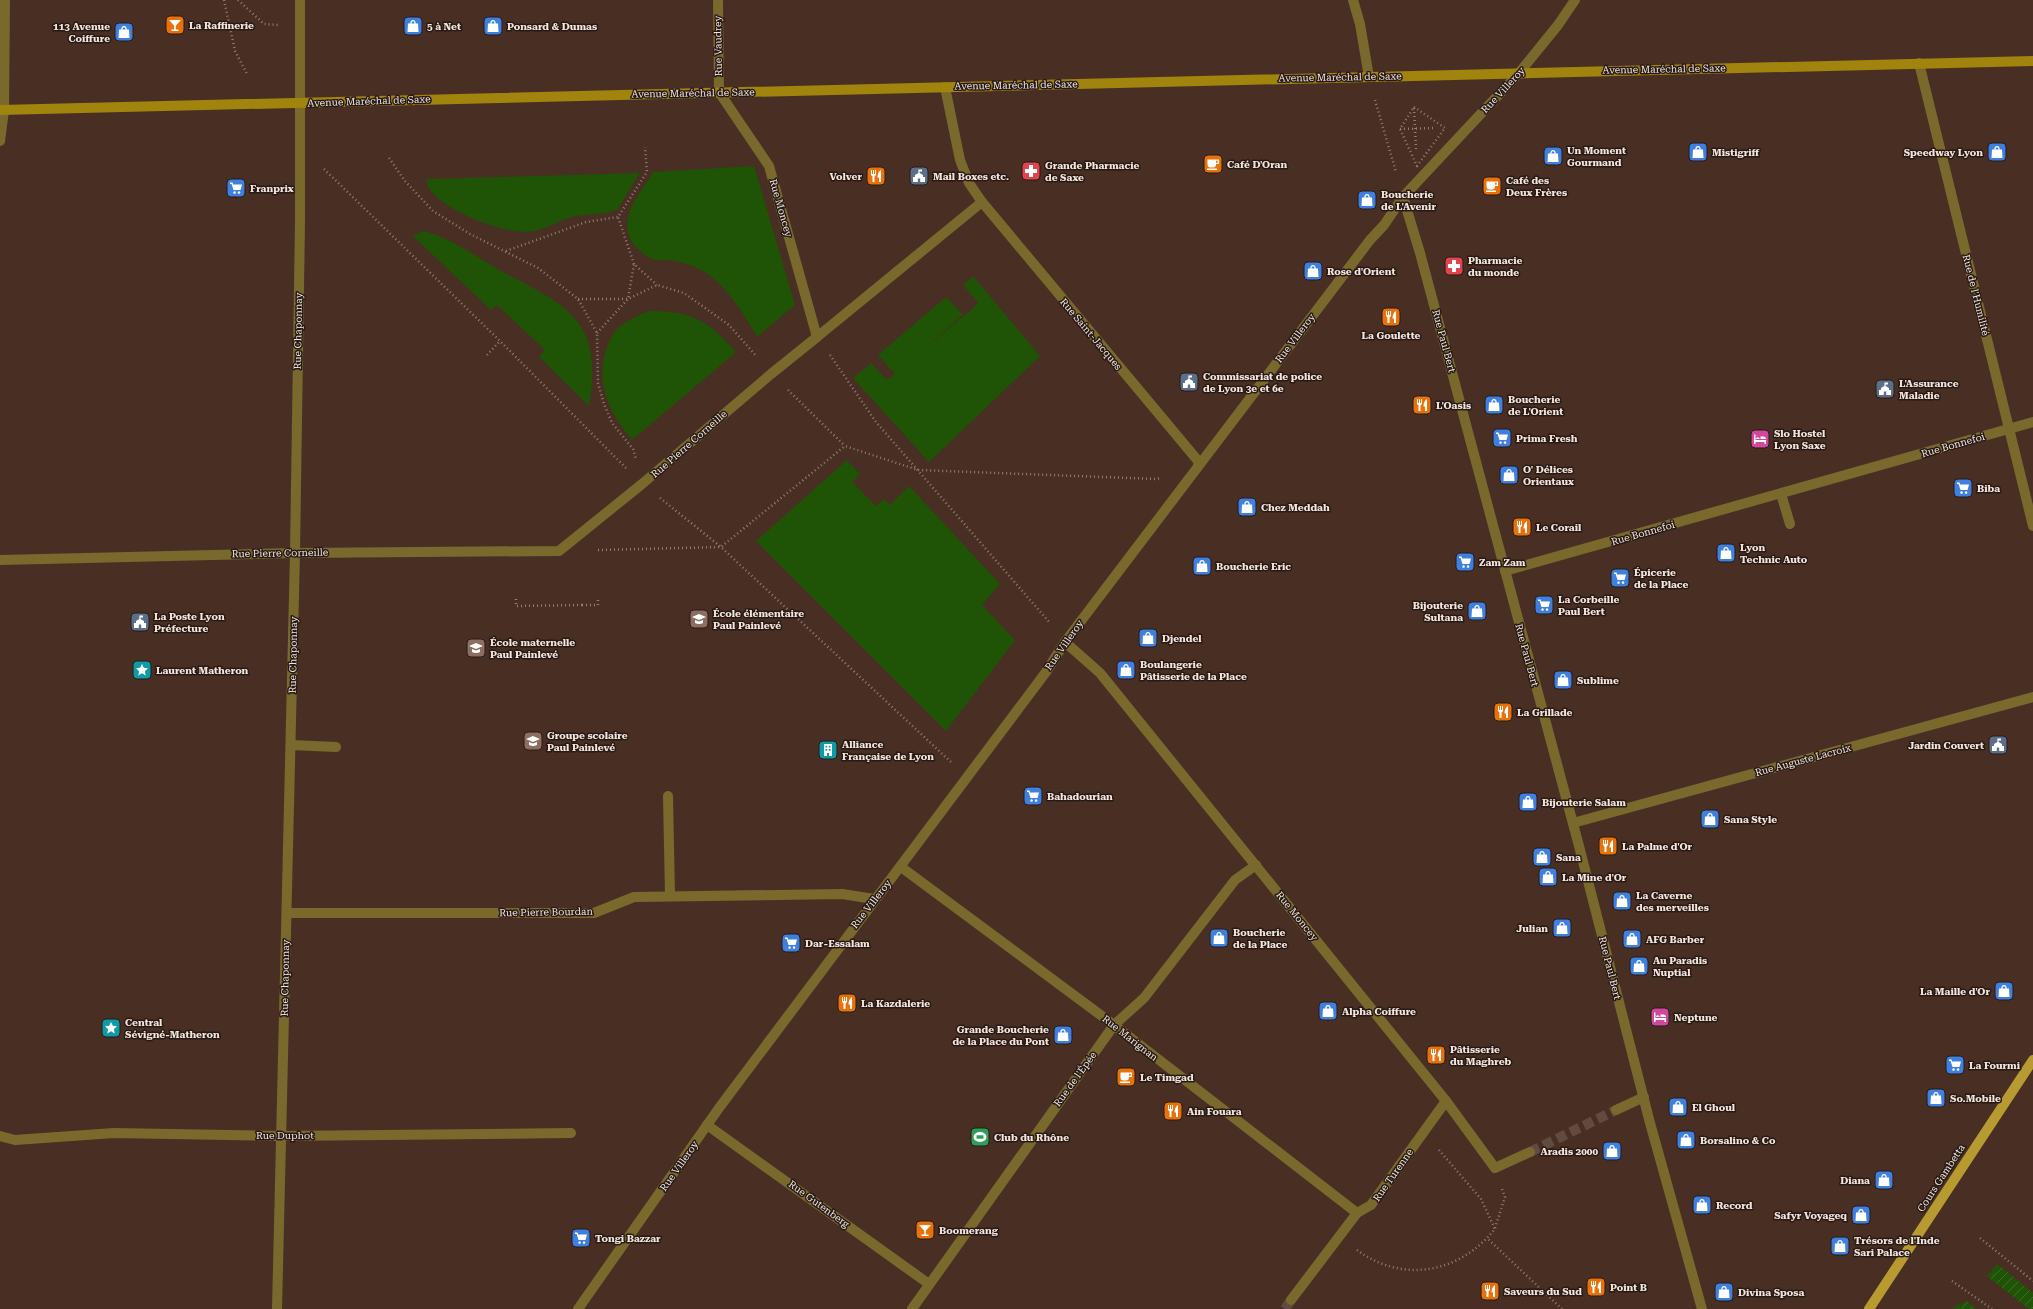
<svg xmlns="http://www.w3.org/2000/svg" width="2033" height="1309" font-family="'Roboto Serif',serif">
<defs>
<pattern id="garden-furrows" width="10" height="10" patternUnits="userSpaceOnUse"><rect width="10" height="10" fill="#1f5305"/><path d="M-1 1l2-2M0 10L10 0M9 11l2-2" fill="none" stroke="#406c29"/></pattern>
</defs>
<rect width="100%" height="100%" fill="#492f23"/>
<g fill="#1f5305">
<path d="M754 166 795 305 757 337C742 311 724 280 695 267 687 264 677 261 669 260 663 260 656 261 650 258 644 255 639 250 634 245 615 220 640 194 653 172Z"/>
<path d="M640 173 617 210C605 214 590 214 577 216 562 218 549 228 534 231 507 236 447 212 431 191 428 188 427 183 426 179Z"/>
<path d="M423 231C451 238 472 254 496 268 563 305 605 316 589 406L539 357 545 350 497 305 491 310 413 236Z"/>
<polygon points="973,276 1040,356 929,462 853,378 871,363 887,380 895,374 878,355 946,297 963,315 919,353 971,310 978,303 963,285"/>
<path d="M650 311C694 311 708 321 736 352L632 440C610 413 595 384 606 350 608 343 613 333 618 328 628 320 638 315 650 311Z"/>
<polygon points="847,460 860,474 852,482 876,506 884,499 890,505 909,486 1000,584 982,605 1015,640 946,731 756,541"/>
</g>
<g fill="url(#garden-furrows)">
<polygon points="1997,1264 2033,1293 2033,1309 2029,1309 1987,1276"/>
<polygon points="1967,1301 1976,1309 1954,1309 1954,1307"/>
</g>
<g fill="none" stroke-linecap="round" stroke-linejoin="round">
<g stroke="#634a3f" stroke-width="10" stroke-dasharray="10 5" stroke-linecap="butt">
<polyline points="1530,1152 1616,1110"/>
<polyline points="1285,1309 1291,1300"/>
</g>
<g stroke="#947d73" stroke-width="2.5" stroke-dasharray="1 3" stroke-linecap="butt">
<polyline points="224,0 235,51 247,74"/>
<polyline points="238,0 264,24 278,25"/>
<polyline points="1375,100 1396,172"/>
<polygon points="1414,107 1445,128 1417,166 1400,129"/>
<polyline points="1414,108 1416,149"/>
<polyline points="1400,129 1435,128"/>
<polyline points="389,158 405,181 433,211 470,234 538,268 578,299 597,333 598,383 604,404 612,423 633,449 636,459"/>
<polyline points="324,169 500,341 626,468"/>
<polyline points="506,251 586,222 618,217"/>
<polyline points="634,264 618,217 647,172 645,147"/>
<polyline points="578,299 628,299 634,264 657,285"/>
<polyline points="597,333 628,299 657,285 684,293 729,325 757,357"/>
<polyline points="487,355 500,341"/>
<polyline points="830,355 876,422 1050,623"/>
<polyline points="788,390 845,446"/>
<polyline points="660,498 721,547 951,762"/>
<polyline points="598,550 721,547 845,446 918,470 1156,479 1161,478"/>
<polyline points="516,599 516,606 582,605 582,607"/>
<polyline points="582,605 598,605 598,597"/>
<polyline points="1439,1150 1481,1199 1495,1229 1487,1238 1562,1309"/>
<polyline points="1495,1228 1505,1197 1502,1189"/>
<polyline points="1980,1238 2033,1281"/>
<path d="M1357 1250C1399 1281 1451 1275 1487 1238"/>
<polyline points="1952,1281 1992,1309"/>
</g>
<g stroke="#7a692d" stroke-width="10">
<polyline points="1781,494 1790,524"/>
<polyline points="291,745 336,747"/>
<polyline points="668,796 670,896"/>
</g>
<polyline stroke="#7a692d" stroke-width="10" points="295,553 559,551 642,484 771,374 817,337"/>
<g stroke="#7a692d" stroke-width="10">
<polyline points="718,0 719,92 769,166 817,337 982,202"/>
<polyline points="1919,63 2033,526"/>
<polyline points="945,87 960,160 969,183 982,202 1199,462 1198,466"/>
<polyline points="0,141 4,110 5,0"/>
<polyline points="1403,197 1420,253 1579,846 1650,1123 1702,1309"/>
<polyline points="0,560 295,553"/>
<polyline points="1505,571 2033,422"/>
<polyline points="1065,642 1100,673 1446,1101 1495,1168 1530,1152"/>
<polyline points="1573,823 2033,697"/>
<polyline points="901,867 1114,1025 1357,1213"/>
<polyline points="287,913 594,913 634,897 842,894 874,899"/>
<polyline points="1616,1110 1644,1097"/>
<polyline points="707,1125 929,1284"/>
<polyline points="0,1136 15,1140 114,1133 282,1136 571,1133"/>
<polyline points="1291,1300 1357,1213 1371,1205 1446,1101"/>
<polyline points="277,1309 295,553 300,221 300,0"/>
<polyline points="578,1309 719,1108 1046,672 1065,642 1370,240 1384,225 1403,197 1519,73 1558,25 1575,0"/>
<polyline points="912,1309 1114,1025 1144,998 1235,880 1256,865"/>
</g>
<polyline stroke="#7a692d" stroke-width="10" points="1353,0 1360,24 1369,77"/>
<polyline stroke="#a1840d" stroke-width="10" points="0,110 2033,61"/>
<polyline stroke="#b79b31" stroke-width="10" points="1869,1309 2033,1060"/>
</g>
<defs>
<symbol id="bar-square" viewBox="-11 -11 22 22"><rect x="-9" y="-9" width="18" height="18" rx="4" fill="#e8710a" stroke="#261a15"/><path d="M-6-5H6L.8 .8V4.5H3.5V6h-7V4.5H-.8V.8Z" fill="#fff"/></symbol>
<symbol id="shop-square" viewBox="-11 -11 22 22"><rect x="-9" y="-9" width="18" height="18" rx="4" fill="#3f7fe0" stroke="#261a15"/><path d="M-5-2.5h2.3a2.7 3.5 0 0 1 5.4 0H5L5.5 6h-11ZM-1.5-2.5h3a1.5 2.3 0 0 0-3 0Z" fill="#fff"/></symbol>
<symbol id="cafe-square" viewBox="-11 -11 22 22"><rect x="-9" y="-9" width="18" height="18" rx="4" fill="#e8710a" stroke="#261a15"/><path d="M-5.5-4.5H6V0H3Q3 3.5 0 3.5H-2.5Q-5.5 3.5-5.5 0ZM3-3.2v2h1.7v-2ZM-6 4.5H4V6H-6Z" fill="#fff"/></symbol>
<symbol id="pharmacy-square" viewBox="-11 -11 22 22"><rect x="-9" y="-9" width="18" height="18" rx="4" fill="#e0444e" stroke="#261a15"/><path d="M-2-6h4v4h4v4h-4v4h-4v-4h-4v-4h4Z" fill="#fff"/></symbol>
<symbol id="restaurant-square" viewBox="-11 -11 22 22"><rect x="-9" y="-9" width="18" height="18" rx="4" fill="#e8710a" stroke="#261a15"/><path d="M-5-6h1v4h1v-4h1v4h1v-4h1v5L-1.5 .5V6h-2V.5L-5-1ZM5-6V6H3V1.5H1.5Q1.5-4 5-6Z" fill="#fff"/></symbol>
<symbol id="civic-square" viewBox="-11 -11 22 22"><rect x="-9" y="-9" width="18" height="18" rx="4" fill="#5c6f8a" stroke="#261a15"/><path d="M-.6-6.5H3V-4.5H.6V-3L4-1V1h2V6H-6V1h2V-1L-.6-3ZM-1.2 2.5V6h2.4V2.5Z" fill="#fff"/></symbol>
<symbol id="supermarket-square" viewBox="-11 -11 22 22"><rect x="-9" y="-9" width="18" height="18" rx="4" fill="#3f7fe0" stroke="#261a15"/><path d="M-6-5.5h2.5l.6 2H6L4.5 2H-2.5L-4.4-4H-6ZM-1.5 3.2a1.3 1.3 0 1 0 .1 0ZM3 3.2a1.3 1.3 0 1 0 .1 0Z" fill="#fff"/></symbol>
<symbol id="hotel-square" viewBox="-11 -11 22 22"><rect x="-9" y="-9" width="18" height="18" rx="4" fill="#d1479c" stroke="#261a15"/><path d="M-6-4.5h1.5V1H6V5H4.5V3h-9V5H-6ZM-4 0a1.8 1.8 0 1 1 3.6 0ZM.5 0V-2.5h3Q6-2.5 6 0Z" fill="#fff"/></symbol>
<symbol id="school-square" viewBox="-11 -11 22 22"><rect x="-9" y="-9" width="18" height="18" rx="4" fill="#8d6e63" stroke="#261a15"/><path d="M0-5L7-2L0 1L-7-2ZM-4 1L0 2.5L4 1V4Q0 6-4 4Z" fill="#fff"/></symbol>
<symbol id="sight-square" viewBox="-11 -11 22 22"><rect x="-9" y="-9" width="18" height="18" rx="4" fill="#0f9aa8" stroke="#261a15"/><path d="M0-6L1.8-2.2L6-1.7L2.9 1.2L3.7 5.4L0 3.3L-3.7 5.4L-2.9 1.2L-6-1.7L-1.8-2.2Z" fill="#fff"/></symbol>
<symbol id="building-square" viewBox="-11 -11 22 22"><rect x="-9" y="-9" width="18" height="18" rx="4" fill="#0f9aa8" stroke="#261a15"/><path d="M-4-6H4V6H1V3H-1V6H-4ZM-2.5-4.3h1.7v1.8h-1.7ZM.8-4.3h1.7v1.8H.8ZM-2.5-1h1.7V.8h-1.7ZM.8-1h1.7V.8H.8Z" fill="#fff"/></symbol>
<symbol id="stadium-square" viewBox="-11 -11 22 22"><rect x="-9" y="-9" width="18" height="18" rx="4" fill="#2e9e5b" stroke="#261a15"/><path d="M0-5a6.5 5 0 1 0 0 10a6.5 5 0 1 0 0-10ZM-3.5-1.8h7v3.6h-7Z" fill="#fff"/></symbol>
</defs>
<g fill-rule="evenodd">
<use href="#bar-square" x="164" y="14" width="22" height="22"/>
<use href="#shop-square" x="402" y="15" width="22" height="22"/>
<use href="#shop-square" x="482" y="15" width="22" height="22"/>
<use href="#shop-square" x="113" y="21" width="22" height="22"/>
<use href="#shop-square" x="1687" y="141" width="22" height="22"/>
<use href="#shop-square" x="1986" y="141" width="22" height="22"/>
<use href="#shop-square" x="1542" y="145" width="22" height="22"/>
<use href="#cafe-square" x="1202" y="153" width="22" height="22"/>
<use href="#pharmacy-square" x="1020" y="160" width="22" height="22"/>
<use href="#restaurant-square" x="865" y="165" width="22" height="22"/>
<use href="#civic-square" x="908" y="165" width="22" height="22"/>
<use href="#cafe-square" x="1481" y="175" width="22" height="22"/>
<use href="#supermarket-square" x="225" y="177" width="22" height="22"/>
<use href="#shop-square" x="1356" y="189" width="22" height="22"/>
<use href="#pharmacy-square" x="1443" y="255" width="22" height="22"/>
<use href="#shop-square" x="1302" y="260" width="22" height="22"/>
<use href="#restaurant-square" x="1380" y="306" width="22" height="22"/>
<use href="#civic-square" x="1178" y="371" width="22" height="22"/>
<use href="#civic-square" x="1874" y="378" width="22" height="22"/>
<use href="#restaurant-square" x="1411" y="394" width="22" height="22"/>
<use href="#shop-square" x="1483" y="394" width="22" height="22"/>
<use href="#supermarket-square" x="1491" y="427" width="22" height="22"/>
<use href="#hotel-square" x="1749" y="428" width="22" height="22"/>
<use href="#shop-square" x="1498" y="464" width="22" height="22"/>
<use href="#supermarket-square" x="1952" y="477" width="22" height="22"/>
<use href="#shop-square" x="1236" y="496" width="22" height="22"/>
<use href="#restaurant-square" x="1511" y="516" width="22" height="22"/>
<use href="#shop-square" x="1715" y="542" width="22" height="22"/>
<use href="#supermarket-square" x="1454" y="551" width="22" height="22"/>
<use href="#shop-square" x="1191" y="555" width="22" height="22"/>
<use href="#supermarket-square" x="1609" y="567" width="22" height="22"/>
<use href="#supermarket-square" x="1533" y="594" width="22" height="22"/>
<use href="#shop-square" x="1466" y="600" width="22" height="22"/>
<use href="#school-square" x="688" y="608" width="22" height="22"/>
<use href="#civic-square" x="129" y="611" width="22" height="22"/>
<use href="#shop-square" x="1137" y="627" width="22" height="22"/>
<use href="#school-square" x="465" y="637" width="22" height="22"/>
<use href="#sight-square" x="131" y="659" width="22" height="22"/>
<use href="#shop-square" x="1115" y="659" width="22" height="22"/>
<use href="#shop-square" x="1552" y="669" width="22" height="22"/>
<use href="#restaurant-square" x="1492" y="701" width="22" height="22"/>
<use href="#school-square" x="522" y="730" width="22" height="22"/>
<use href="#civic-square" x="1987" y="734" width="22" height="22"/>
<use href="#building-square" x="817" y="739" width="22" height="22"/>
<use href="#supermarket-square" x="1022" y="785" width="22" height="22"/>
<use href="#shop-square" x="1517" y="791" width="22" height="22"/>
<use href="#shop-square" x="1699" y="808" width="22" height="22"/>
<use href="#restaurant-square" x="1597" y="835" width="22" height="22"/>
<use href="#shop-square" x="1531" y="846" width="22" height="22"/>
<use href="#shop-square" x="1537" y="866" width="22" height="22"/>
<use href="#shop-square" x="1611" y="890" width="22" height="22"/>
<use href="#shop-square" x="1551" y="917" width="22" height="22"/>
<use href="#shop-square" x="1208" y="927" width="22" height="22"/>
<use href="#shop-square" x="1621" y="928" width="22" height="22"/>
<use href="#supermarket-square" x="780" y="932" width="22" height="22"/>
<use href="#shop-square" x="1628" y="955" width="22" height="22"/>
<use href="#shop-square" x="1993" y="980" width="22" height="22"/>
<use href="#restaurant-square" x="836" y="992" width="22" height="22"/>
<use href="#shop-square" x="1317" y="1000" width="22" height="22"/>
<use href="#hotel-square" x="1649" y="1006" width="22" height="22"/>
<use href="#sight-square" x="100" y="1017" width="22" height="22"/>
<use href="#shop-square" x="1052" y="1024" width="22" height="22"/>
<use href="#restaurant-square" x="1425" y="1044" width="22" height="22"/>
<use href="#supermarket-square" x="1944" y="1054" width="22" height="22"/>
<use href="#cafe-square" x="1115" y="1066" width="22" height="22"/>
<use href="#shop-square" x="1925" y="1087" width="22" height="22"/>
<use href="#shop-square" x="1667" y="1096" width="22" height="22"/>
<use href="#restaurant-square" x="1162" y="1100" width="22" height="22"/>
<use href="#stadium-square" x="969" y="1126" width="22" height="22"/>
<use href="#shop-square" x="1675" y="1129" width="22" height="22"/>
<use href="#shop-square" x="1601" y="1140" width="22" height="22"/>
<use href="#shop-square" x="1873" y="1169" width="22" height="22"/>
<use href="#shop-square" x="1691" y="1194" width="22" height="22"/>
<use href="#shop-square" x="1850" y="1204" width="22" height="22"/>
<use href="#bar-square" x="914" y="1219" width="22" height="22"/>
<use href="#supermarket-square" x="570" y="1227" width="22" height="22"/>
<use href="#shop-square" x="1829" y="1235" width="22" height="22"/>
<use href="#restaurant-square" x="1585" y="1276" width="22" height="22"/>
<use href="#restaurant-square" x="1479" y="1280" width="22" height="22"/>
<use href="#shop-square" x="1713" y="1281" width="22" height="22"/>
</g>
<g text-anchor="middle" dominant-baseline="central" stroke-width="3" stroke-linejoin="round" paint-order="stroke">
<g font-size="10" font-weight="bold" fill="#f6e4dd" stroke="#261a15" text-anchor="start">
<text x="189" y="25">La Raffinerie</text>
<text x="110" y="26" text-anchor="end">113 Avenue<tspan x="110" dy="12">Coiffure</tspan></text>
<text x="427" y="26">5 à Net</text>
<text x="507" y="26">Ponsard &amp; Dumas</text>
<text x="1567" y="150">Un Moment<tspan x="1567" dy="12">Gourmand</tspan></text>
<text x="1712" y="152">Mistigriff</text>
<text x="1983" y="152" text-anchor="end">Speedway Lyon</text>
<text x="1227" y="164">Café D'Oran</text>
<text x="1045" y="165">Grande Pharmacie<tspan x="1045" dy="12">de Saxe</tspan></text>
<text x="862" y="176" text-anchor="end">Volver</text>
<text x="933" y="176">Mail Boxes etc.</text>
<text x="1506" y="180">Café des<tspan x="1506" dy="12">Deux Frères</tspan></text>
<text x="250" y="188">Franprix</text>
<text x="1381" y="194">Boucherie<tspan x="1381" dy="12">de L'Avenir</tspan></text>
<text x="1468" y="260">Pharmacie<tspan x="1468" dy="12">du monde</tspan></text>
<text x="1327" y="271">Rose d'Orient</text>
<text x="1391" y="335" text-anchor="middle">La Goulette</text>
<text x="1203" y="376">Commissariat de police<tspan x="1203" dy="12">de Lyon 3e et 6e</tspan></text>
<text x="1899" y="383">L'Assurance<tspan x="1899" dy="12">Maladie</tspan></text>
<text x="1508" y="399">Boucherie<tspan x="1508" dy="12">de L'Orient</tspan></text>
<text x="1436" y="405">L'Oasis</text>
<text x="1774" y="433">Slo Hostel<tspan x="1774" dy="12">Lyon Saxe</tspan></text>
<text x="1516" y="438">Prima Fresh</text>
<text x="1523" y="469">O' Délices<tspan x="1523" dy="12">Orientaux</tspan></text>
<text x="1977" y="488">Biba</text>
<text x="1261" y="507">Chez Meddah</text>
<text x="1536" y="527">Le Corail</text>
<text x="1740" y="547">Lyon<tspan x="1740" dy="12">Technic Auto</tspan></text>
<text x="1479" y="562">Zam Zam</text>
<text x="1216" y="566">Boucherie Eric</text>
<text x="1634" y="572">Épicerie<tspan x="1634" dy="12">de la Place</tspan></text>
<text x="1558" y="599">La Corbeille<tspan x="1558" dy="12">Paul Bert</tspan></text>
<text x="1463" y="605" text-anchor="end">Bijouterie<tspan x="1463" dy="12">Sultana</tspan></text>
<text x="713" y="613">École élémentaire<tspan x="713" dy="12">Paul Painlevé</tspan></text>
<text x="154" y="616">La Poste Lyon<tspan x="154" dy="12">Préfecture</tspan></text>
<text x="1162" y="638">Djendel</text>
<text x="490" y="642">École maternelle<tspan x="490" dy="12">Paul Painlevé</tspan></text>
<text x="1140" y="664">Boulangerie<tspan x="1140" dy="12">Pâtisserie de la Place</tspan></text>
<text x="156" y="670">Laurent Matheron</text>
<text x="1577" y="680">Sublime</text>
<text x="1517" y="712">La Grillade</text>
<text x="547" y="735">Groupe scolaire<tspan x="547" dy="12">Paul Painlevé</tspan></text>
<text x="842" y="744">Alliance<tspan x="842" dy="12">Française de Lyon</tspan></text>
<text x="1984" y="745" text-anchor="end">Jardin Couvert</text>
<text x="1047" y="796">Bahadourian</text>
<text x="1542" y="802">Bijouterie Salam</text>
<text x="1724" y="819">Sana Style</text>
<text x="1622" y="846">La Palme d'Or</text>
<text x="1556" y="857">Sana</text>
<text x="1562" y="877">La Mine d'Or</text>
<text x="1636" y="895">La Caverne<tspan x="1636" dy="12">des merveilles</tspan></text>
<text x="1548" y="928" text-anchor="end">Julian</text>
<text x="1233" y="932">Boucherie<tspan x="1233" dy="12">de la Place</tspan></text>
<text x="1646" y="939">AFG Barber</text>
<text x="805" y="943">Dar-Essalam</text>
<text x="1653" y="960">Au Paradis<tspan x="1653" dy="12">Nuptial</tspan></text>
<text x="1990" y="991" text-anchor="end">La Maille d'Or</text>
<text x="861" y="1003">La Kazdalerie</text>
<text x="1342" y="1011">Alpha Coiffure</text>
<text x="1674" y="1017">Neptune</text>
<text x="125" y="1022">Central<tspan x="125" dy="12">Sévigné-Matheron</tspan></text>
<text x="1049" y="1029" text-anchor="end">Grande Boucherie<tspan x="1049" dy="12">de la Place du Pont</tspan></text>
<text x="1450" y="1049">Pâtisserie<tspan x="1450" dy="12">du Maghreb</tspan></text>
<text x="1969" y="1065">La Fourmi</text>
<text x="1140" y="1077">Le Timgad</text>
<text x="1950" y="1098">So.Mobile</text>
<text x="1692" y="1107">El Ghoul</text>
<text x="1187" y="1111">Ain Fouara</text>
<text x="994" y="1137">Club du Rhône</text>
<text x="1700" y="1140">Borsalino &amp; Co</text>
<text x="1598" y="1151" text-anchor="end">Aradis 2000</text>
<text x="1870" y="1180" text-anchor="end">Diana</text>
<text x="1716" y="1205">Record</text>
<text x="1847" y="1215" text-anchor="end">Safyr Voyageq</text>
<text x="939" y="1230">Boomerang</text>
<text x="595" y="1238">Tongi Bazzar</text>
<text x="1854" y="1240">Trésors de l'Inde<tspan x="1854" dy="12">Sari Palace</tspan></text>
<text x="1610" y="1287">Point B</text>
<text x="1504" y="1291">Saveurs du Sud</text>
<text x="1738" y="1292">Divina Sposa</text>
</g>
<g font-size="10" fill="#f6e4dd" stroke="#261a15">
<text transform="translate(718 46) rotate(-91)">Rue Vaudrey</text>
<text transform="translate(1664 69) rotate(-1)">Avenue Maréchal de Saxe</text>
<text transform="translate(1340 77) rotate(-1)">Avenue Maréchal de Saxe</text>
<text transform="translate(1016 85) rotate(-1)">Avenue Maréchal de Saxe</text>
<text transform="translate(1503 90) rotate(-47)">Rue Villeroy</text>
<text transform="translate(693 93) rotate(-1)">Avenue Maréchal de Saxe</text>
<text transform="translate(369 101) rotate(-2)">Avenue Maréchal de Saxe</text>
<text transform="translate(781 208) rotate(74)">Rue Moncey</text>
<text transform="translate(1976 295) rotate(76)">Rue de l'Humilité</text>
<text transform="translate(298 331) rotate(-89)">Rue Chaponnay</text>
<text transform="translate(1091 334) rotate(50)">Rue Saint-Jacques</text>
<text transform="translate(1295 338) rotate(-53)">Rue Villeroy</text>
<text transform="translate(1444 341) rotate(75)">Rue Paul Bert</text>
<text transform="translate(689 444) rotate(-41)">Rue Pierre Corneille</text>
<text transform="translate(1953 445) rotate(-16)">Rue Bonnefoi</text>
<text transform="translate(1643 533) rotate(-16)">Rue Bonnefoi</text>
<text transform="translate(280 553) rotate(-1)">Rue Pierre Corneille</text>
<text transform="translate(1064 645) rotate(-55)">Rue Villeroy</text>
<text transform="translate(293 655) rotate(-89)">Rue Chaponnay</text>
<text transform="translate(1527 655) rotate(75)">Rue Paul Bert</text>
<text transform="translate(1803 760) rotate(-15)">Rue Auguste Lacroix</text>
<text transform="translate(871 904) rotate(-52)">Rue Villeroy</text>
<text transform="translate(546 912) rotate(-1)">Rue Pierre Bourdan</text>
<text transform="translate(1297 916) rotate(51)">Rue Moncey</text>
<text transform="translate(1610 968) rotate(76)">Rue Paul Bert</text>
<text transform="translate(285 978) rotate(-89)">Rue Chaponnay</text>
<text transform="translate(1130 1038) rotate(38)">Rue Marignan</text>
<text transform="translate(1075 1079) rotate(-54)">Rue de l'Épée</text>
<text x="285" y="1135">Rue Duphot</text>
<text transform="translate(679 1166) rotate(-55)">Rue Villeroy</text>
<text transform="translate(1393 1175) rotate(-55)">Rue Turenne</text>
<text transform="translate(1941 1178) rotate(-57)">Cours Gambetta</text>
<text transform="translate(819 1204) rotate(36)">Rue Gutenberg</text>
</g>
</g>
</svg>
